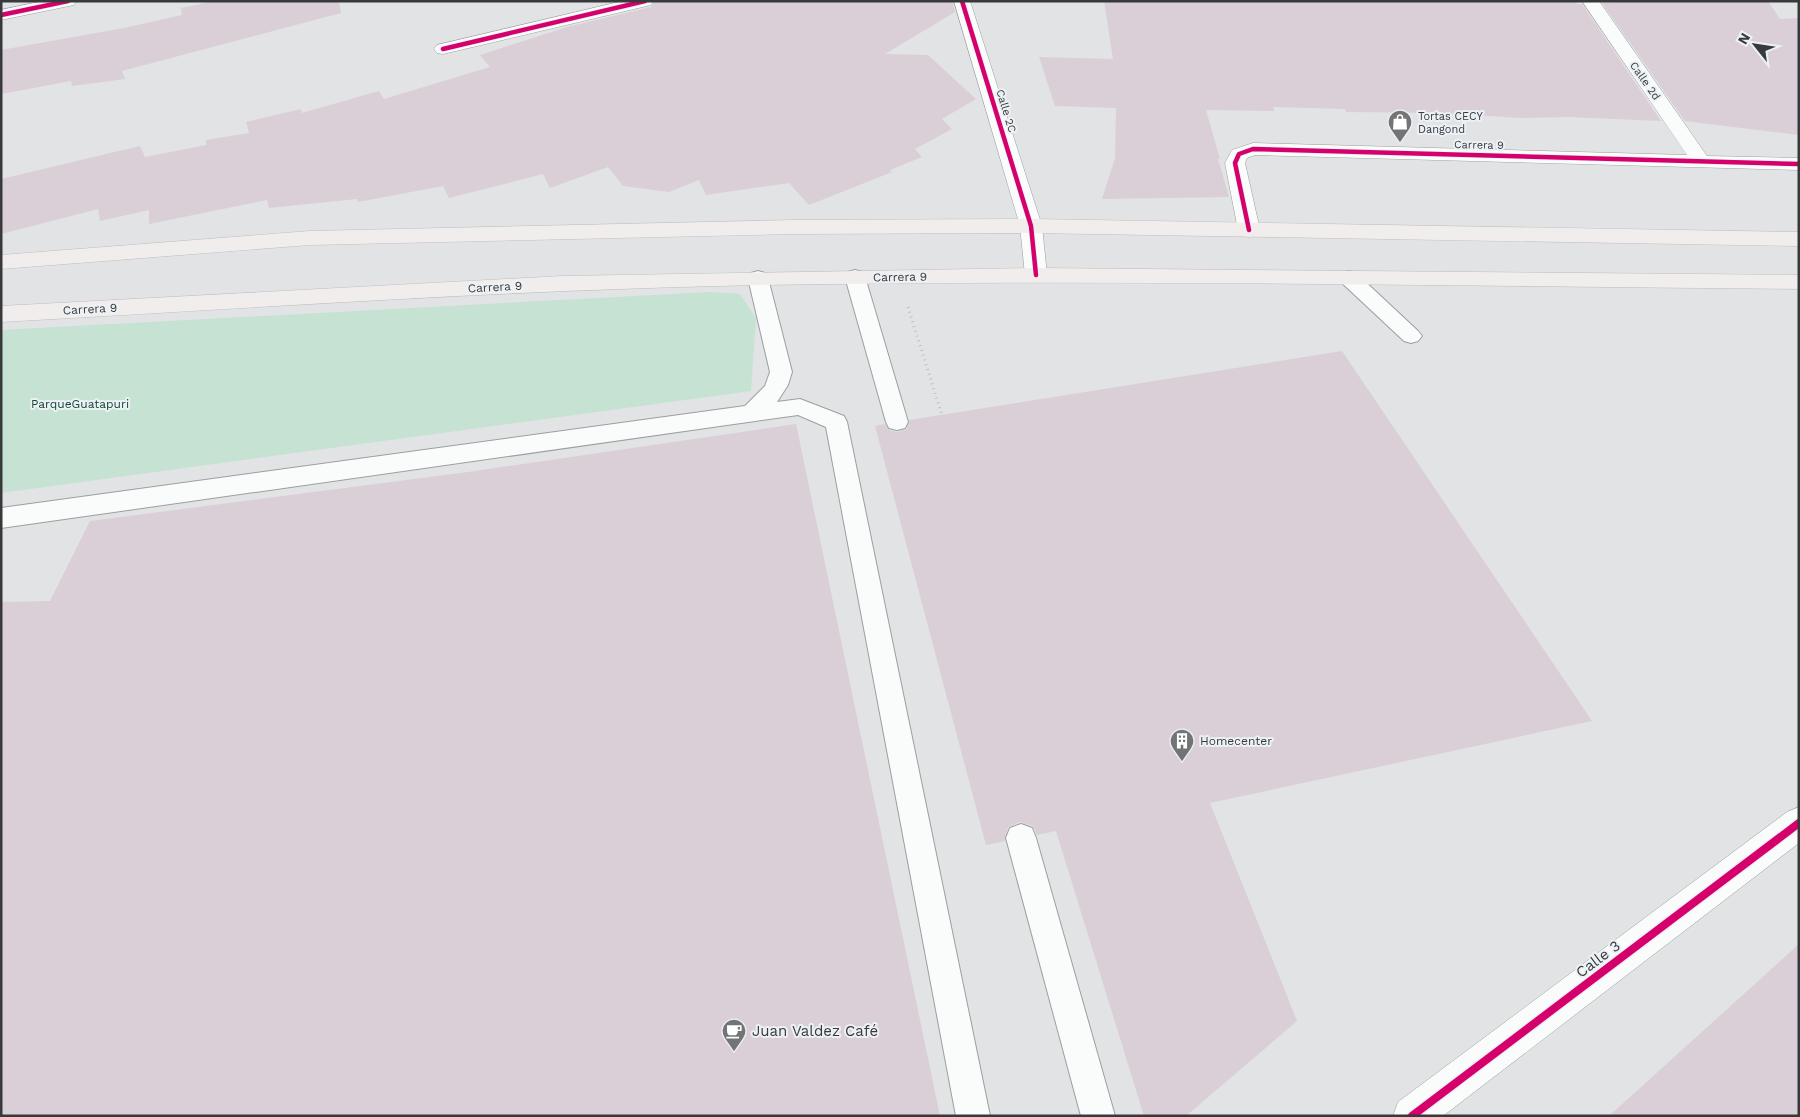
<svg xmlns="http://www.w3.org/2000/svg" width="1800" height="1117" font-family="'Work Sans',sans-serif">
<rect width="100%" height="100%" fill="#e1e3e5"/>
<polygon fill="#c6e2d3" points="710,292 740,294 756,318 751,391 1,493 1,330"/>
<g fill="#dacfd7">
<polygon points="215,1 339,1 341,13 122,71 125,79 72,86 71,81 1,94 1,50 124,28 182,15 181,8"/>
<polygon points="655,1 952,1 955,12 885,54 928,55 976,99 942,119 952,129 915,149 922,157 890,170 892,172 809,205 789,183 706,195 699,180 669,192 623,186 608,167 550,188 543,174 449,198 443,186 358,202 357,199 269,208 267,200 149,224 149,210 100,221 98,209 1,234 1,179 140,146 145,157 206,145 206,140 249,133 246,122 301,109 302,113 379,91 384,99 490,67 480,55 567,27 651,7"/>
<polygon points="1104,1 1575,1 1577,4 1582,4 1661,121 1569,117 1520,118 1444,113 1346,112 1345,109 1273,107 1274,111 1206,110 1220,159 1218,159 1229,197 1102,199 1115,158 1116,108 1055,106 1039,57 1113,59"/>
<polygon points="1627,1 1768,1 1780,19 1799,18 1799,135 1685,121 1602,3"/>
<polygon points="1342,351 1592,721 1210,803 1297,1021 1186,1116 1144,1116 1056,831 1037,835 1033,826 1020,822 1008,827 1005,841 986,845 875,426 885,424 889,430 897,432 907,429 909,420"/>
<polygon points="796,424 940,1116 1,1116 1,602 50,601 90,521 468,472"/>
<polygon points="1799,944 1799,1116 1609,1116"/>
</g>
<g fill="none" stroke-linecap="round" stroke-linejoin="round">
<defs>
<g id="lane">
<polygon points="855,270 862,272 865,277 908,422 905,428 897,430 889,428 886,422 845,277 848,272"/>
<polygon points="758,271 765,273 768,278 792,372 788,385 777,402 800,399 844,416 847,422 990,1116 956,1116 826,427 798,415 1,528 1,508 745,406 765,386 770,372 748,278 751,273"/>
<polygon points="1349,271 1356,273 1418,331 1422,336 1418,341 1411,343 1404,341 1342,283 1339,278 1342,273"/>
<polygon points="1021,824 1032,828 1036,838 1115,1116 1081,1116 1006,838 1010,828"/>
</g>
<g id="street">
<polygon points="43,1 76,1 74,5 1,20 1,10"/>
<polygon points="623,1 653,1 651,5 443,54 437,53 434,49 437,45"/>
<polygon points="954,1 970,1 1042,226 1047,275 1044,280 1036,282 1028,280 1025,275 1020,226"/>
<polygon points="1582,1 1599,1 1707,156 1799,158 1799,170 1255,155 1247,158 1245,163 1260,230 1256,235 1249,237 1242,235 1238,230 1225,163 1232,150 1253,143 1687,155"/>
<polygon points="1799,807 1799,843 1443,1116 1393,1116 1398,1102 1787,812"/>
</g>
<g id="highway">
<polygon points="1031,219 1799,232 1799,246 1031,233 793,234 310,245 1,269 1,255 310,231 793,220"/>
<path d="M1036 268 1799 275V289C1452 286 1106 279 759 285 506 290 254 308 1 322V306L563 276Z"/>
</g>
</defs>
<use href="#lane" stroke="#9c9e9f" stroke-width="2"/>
<use href="#street" stroke="#9c9e9f" stroke-width="1"/>
<use href="#highway" stroke="#bebebf" stroke-width="1"/>
<polyline stroke="#c1c1c2" stroke-width="3" stroke-dasharray="1 4" stroke-linecap="butt" points="908,307 942,415"/>
<use href="#lane" fill="#fafbfb" fill-rule="evenodd"/>
<use href="#street" fill="#fafbfb" fill-rule="evenodd"/>
<use href="#highway" fill="#f2eded" fill-rule="evenodd"/>
<defs>
<g id="cycleway-far1">
<polyline points="962,1 1031,226 1036,275"/>
<polyline points="1,15 68,1"/>
<polyline points="443,49 645,1"/>
<polyline points="1249,230 1235,163 1239,154 1253,149 1799,164"/>
</g>
<polyline id="cycleway" points="1412,1116 1799,823"/>
</defs>
<use href="#cycleway-far1" stroke="#ecf1f5" stroke-width="6"/>
<use href="#cycleway" stroke="#ecf1f5" stroke-width="11"/>
<use href="#cycleway-far1" stroke="#d6006c" stroke-width="4.5"/>
<use href="#cycleway" stroke="#d6006c" stroke-width="8"/>
</g>
<defs>
<symbol id="shop-pin" viewBox="-11 -11 22 30"><path d="M0 17L-7.5 6A9.5 9.5 0 1 1 7.5 6Z" fill="#737476" stroke="#ecf1f5"/><path d="M-5-2.5h2.3a2.7 3.5 0 0 1 5.4 0H5L5.5 6h-11ZM-1.5-2.5h3a1.5 2.3 0 0 0-3 0Z" fill="#fff"/></symbol>
<symbol id="building-pin" viewBox="-11 -11 22 30"><path d="M0 17L-7.5 6A9.5 9.5 0 1 1 7.5 6Z" fill="#737476" stroke="#ecf1f5"/><path d="M-4-6H4V6H1V3H-1V6H-4ZM-2.5-4.3h1.7v1.8h-1.7ZM.8-4.3h1.7v1.8H.8ZM-2.5-1h1.7V.8h-1.7ZM.8-1h1.7V.8H.8Z" fill="#fff"/></symbol>
<symbol id="cafe-pin" viewBox="-11 -11 22 30"><path d="M0 17L-7.5 6A9.5 9.5 0 1 1 7.5 6Z" fill="#737476" stroke="#ecf1f5"/><path d="M-5.5-4.5H6V0H3Q3 3.5 0 3.5H-2.5Q-5.5 3.5-5.5 0ZM3-3.2v2h1.7v-2ZM-6 4.5H4V6H-6Z" fill="#fff"/></symbol>
</defs>
<g fill-rule="evenodd">
<use href="#shop-pin" x="1386" y="108" width="28" height="38"/>
<use href="#building-pin" x="1168" y="727" width="28" height="38"/>
<use href="#cafe-pin" x="720" y="1017" width="28" height="38"/>
</g>
<g text-anchor="middle" dominant-baseline="central" stroke-width="4" stroke-linejoin="round" paint-order="stroke">
<g font-size="11" fill="#38393b" stroke="#ecf1f5">
<text transform="translate(1645 81) rotate(55)">Calle 2d</text>
<text transform="translate(1006 111) rotate(73)">Calle 2C</text>
<text transform="translate(1479 145) rotate(1)">Carrera 9</text>
</g>
<g font-size="11" fill="#38393b" stroke="#ecf1f5" text-anchor="start">
<text x="1418" y="116">Tortas CECY<tspan x="1418" dy="13">Dangond</tspan></text>
</g>
<g font-size="12" fill="#38393b" stroke="#ecf1f5">
<text transform="translate(900 277) rotate(-1)">Carrera 9</text>
<text transform="translate(495 287) rotate(-3)">Carrera 9</text>
<text transform="translate(90 309) rotate(-3)">Carrera 9</text>
</g>
<g font-size="12" fill="#11482f" stroke="#ecf1f5">
<text x="80" y="404">ParqueGuatapuri</text>
</g>
<g font-size="12" fill="#38393b" stroke="#ecf1f5" text-anchor="start">
<text x="1200" y="741">Homecenter</text>
</g>
<g font-size="15" fill="#38393b" stroke="#ecf1f5">
<text transform="translate(1598 959) rotate(-37)">Calle 3</text>
</g>
<g font-size="15" fill="#38393b" stroke="#ecf1f5" text-anchor="start">
<text x="752" y="1031">Juan Valdez Café</text>
</g>
</g>
<rect width="1800" height="1117" fill="none" stroke="#38393b" stroke-width="5"/>
<g transform="translate(1755 45) rotate(300)" stroke="#ecf1f5" stroke-width="4" paint-order="stroke">
<path d="M0-4L9 19L0 12L-9 19Z" fill="#38393b"/>
<text y="-8" font-size="14" font-weight="bold" text-anchor="middle" fill="#38393b">N</text>
</g>
</svg>
